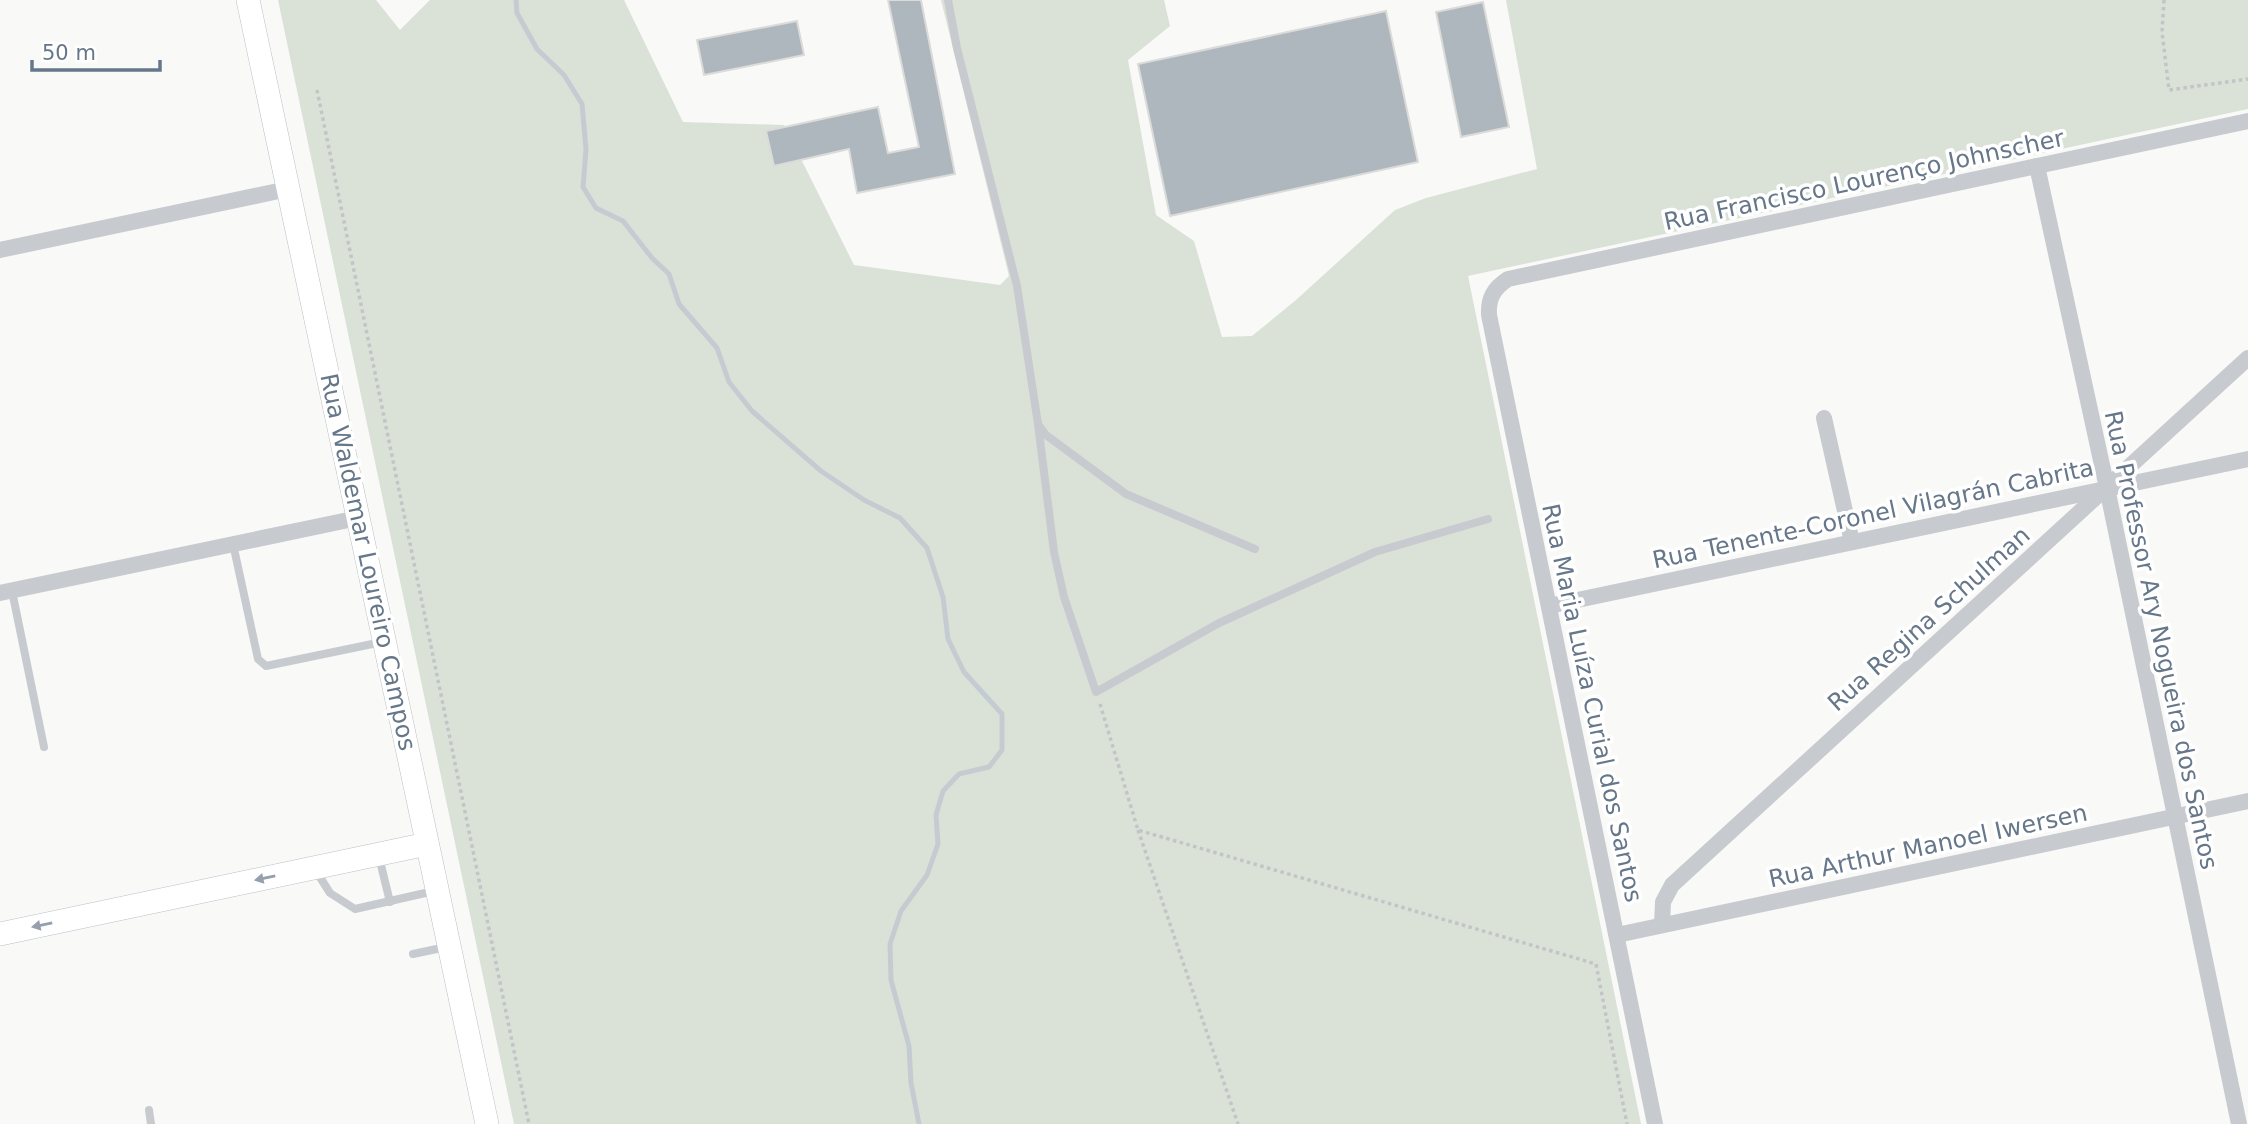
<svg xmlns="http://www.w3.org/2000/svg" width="2248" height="1124" font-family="'DejaVu Sans',sans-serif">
<rect width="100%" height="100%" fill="#f9f9f7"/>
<polygon fill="#dae2d8" points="278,0 376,0 400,30 430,0 624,0 683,122 784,125 854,265 1000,285 1009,276 941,0 1164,0 1170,26 1128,60 1156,215 1194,241 1222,337 1252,336 1296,300 1395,210 1426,198 1537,169 1506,0 2248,0 2248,109 1468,276 1641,1124 514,1124"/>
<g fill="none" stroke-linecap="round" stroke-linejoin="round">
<polyline stroke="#c4ccd2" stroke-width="5" points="516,0 517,13 537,49 564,75 582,104 586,149 583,187 596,208 623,221 652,258 669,274 679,304 717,348 729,382 752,411 821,471 864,500 900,518 927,548 943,597 948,639 964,672 1002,714 1002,750 989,767 959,774 943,791 936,815 938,844 927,875 901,911 890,944 891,980 909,1046 911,1083 919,1124"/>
</g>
<g fill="#afb7be" stroke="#dbdbd9" stroke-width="2">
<polygon points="888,0 921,0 955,174 857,193 849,149 774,166 766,131 878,107 888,153 919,147"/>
<polygon points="1483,2 1509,127 1461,137 1436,12"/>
<polygon points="1386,11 1418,162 1170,216 1138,64"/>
<polygon points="797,21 804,55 704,75 697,40"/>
</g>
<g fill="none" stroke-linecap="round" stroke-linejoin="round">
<defs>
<g id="secondary">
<polyline points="248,0 487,1124"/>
<polyline points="0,934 427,844"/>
</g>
</defs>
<use href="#secondary" stroke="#bbc0c5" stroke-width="24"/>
<g stroke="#c2c4c7" stroke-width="3.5" stroke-dasharray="3.5 3.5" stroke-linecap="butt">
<polyline points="2164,0 2162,32 2169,90 2248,79"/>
<polyline points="317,90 529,1124"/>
<polyline points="1100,704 1138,830 1596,964 1627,1124"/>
<polyline points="1138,830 1238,1124"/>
</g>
<g stroke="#c7cacf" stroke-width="8">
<polyline points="948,0 957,48 1017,286 1038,424 1046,435 1126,494 1255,549"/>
<polyline points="1038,424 1054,552 1064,597 1096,692 1219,623 1375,552 1488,519"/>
<polyline points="233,544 258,659 266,666 382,642"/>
<polyline points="12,591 44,747"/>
<polyline points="379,857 390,902"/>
<polyline points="316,871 330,893 355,909 434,891"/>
<polyline points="413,954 446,947"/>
<polyline points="149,1110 151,1124"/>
</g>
<g stroke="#c7cacf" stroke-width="16">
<polyline points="2037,166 2107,488 2239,1124"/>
<polyline points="0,250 288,189"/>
<polyline points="1824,418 1852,542"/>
<polyline points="0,593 358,518"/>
<polyline points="1549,606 2248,459"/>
<polyline points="1662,925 1663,902 1672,885 2248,358"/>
<polyline points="1617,935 2248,801"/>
<path d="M1655 1124 1489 315C1488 298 1494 288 1508 279L2248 121"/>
</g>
<use href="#secondary" stroke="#fff" stroke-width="23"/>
</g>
<defs><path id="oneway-solid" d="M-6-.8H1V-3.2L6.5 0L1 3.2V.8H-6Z" transform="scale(1.75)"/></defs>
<g fill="#94a0ad">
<use href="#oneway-solid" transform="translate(265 878) rotate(168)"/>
<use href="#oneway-solid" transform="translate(42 925) rotate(168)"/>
</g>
<g text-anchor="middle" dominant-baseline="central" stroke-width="7" stroke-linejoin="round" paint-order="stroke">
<g font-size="24" fill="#66778a" stroke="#fff">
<text transform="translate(1864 180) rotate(-12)">Rua Francisco Lourenço Johnscher</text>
<text transform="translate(1873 514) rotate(-12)">Rua Tenente-Coronel Vilagrán Cabrita</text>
<text transform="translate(368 562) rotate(78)">Rua Waldemar Loureiro Campos</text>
<text transform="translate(1929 619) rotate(-42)">Rua Regina Schulman</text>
<text transform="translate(2161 640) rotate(78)">Rua Professor Ary Nogueira dos Santos</text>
<text transform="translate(1592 703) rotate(78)">Rua Maria Luíza Curial dos Santos</text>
<text transform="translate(1928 846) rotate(-12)">Rua Arthur Manoel Iwersen</text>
</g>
</g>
<path d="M32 60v10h128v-10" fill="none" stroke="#66778a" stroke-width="3.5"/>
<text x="42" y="60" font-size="21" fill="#66778a" stroke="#ffffff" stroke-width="5" paint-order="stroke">50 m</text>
</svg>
